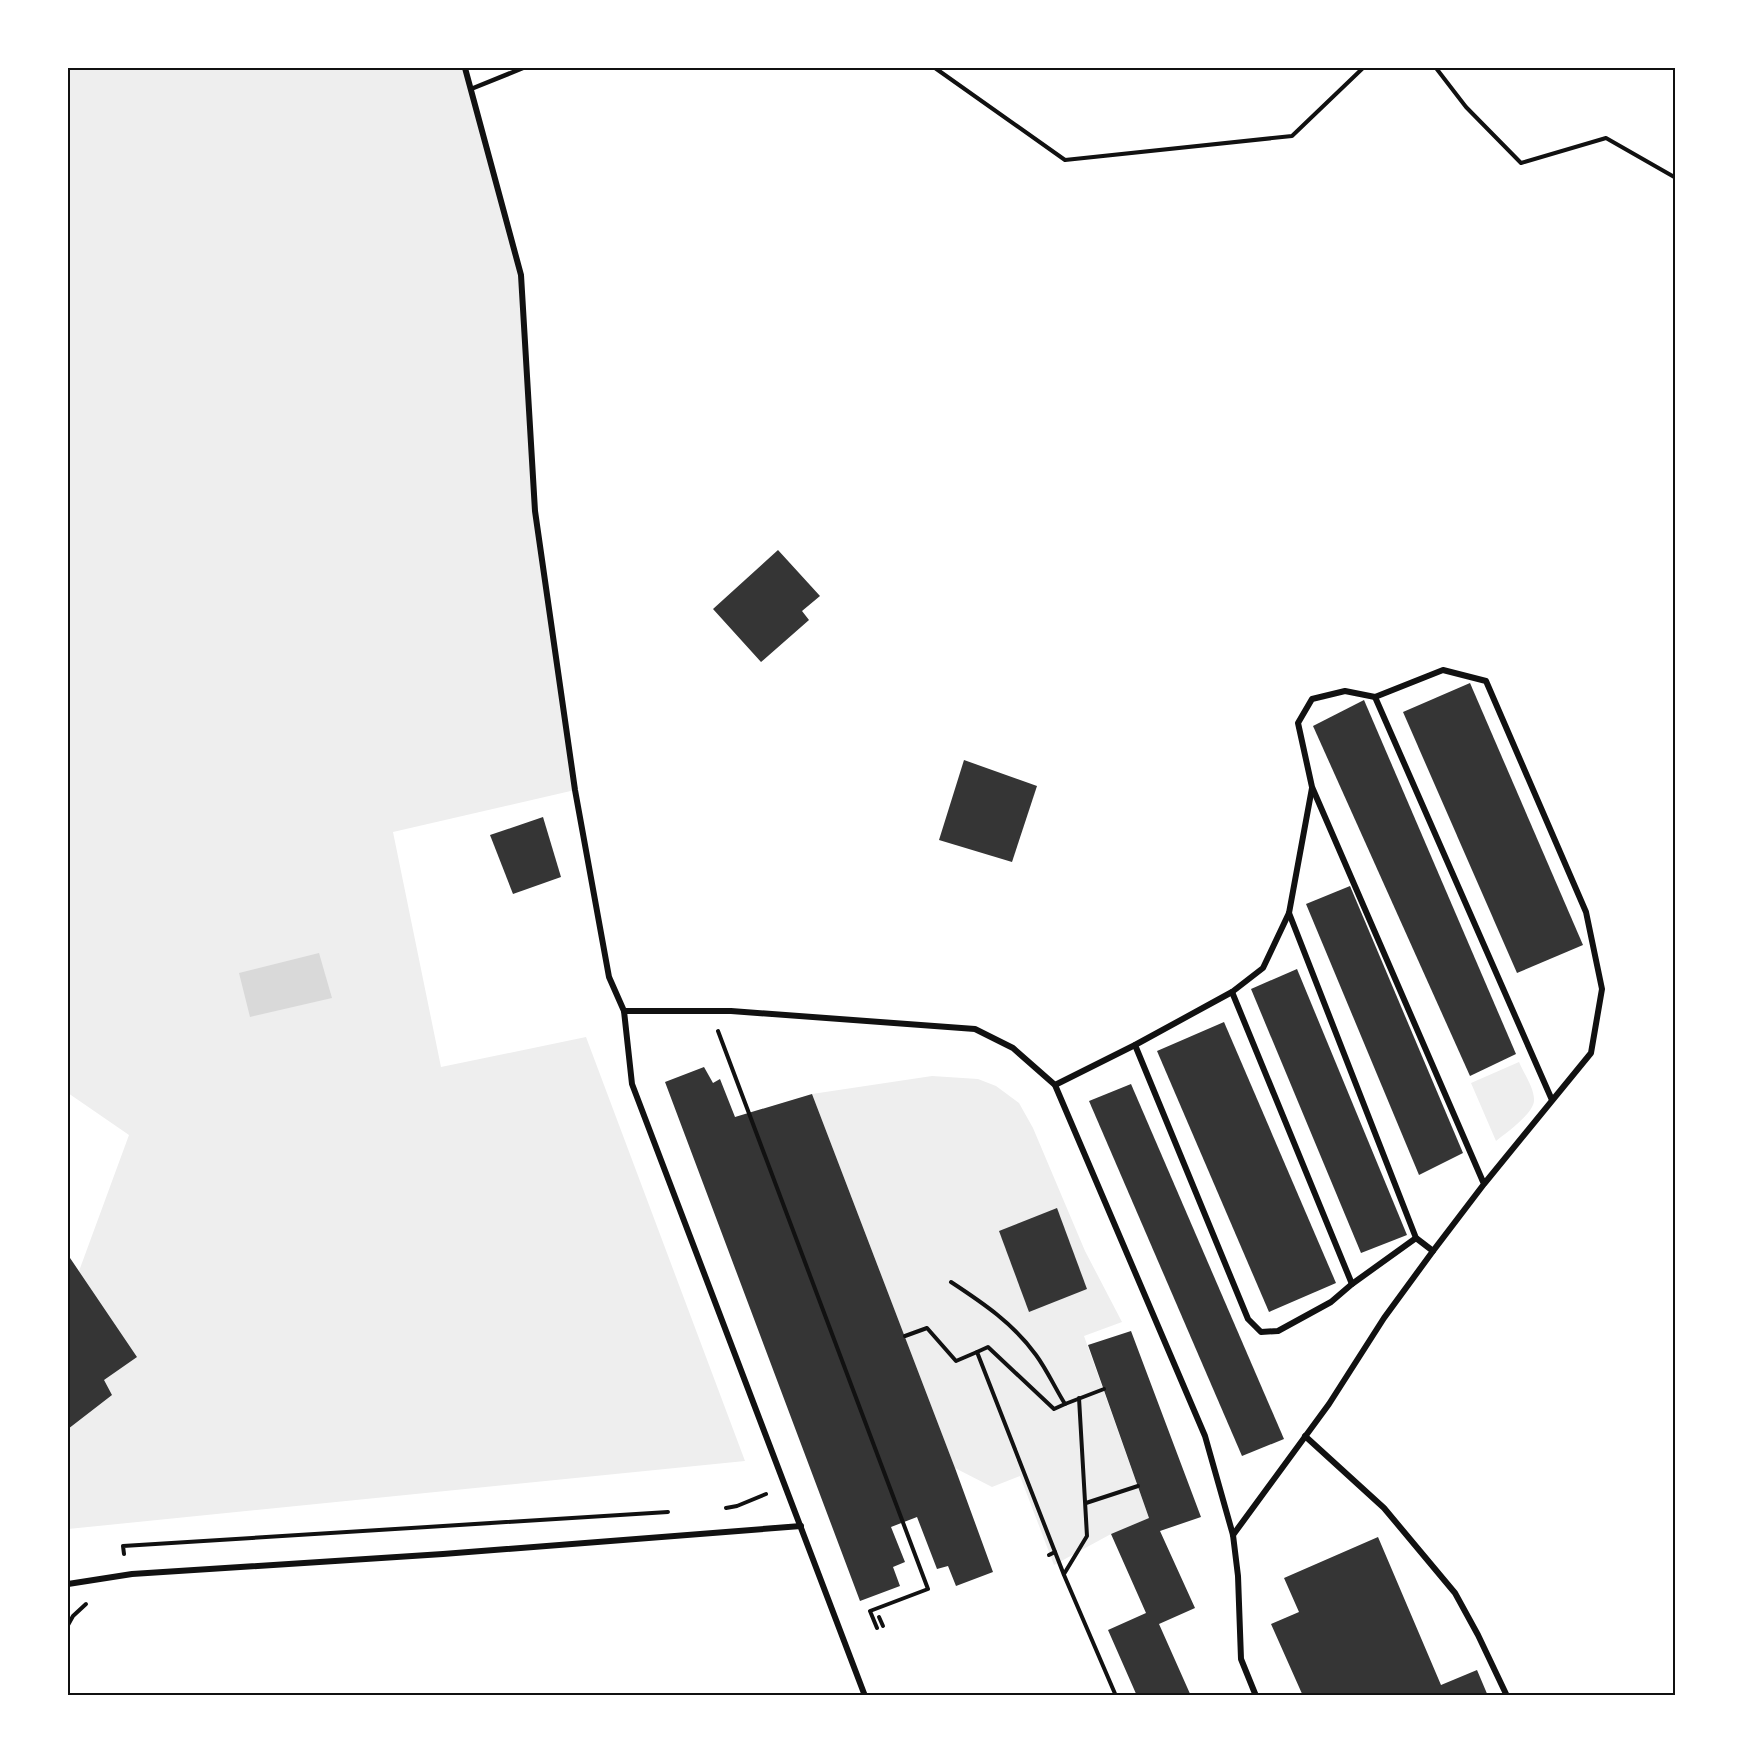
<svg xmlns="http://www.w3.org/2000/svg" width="1743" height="1763" font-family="'Titillium Web',sans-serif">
<rect width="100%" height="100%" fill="#fff"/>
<g fill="#eee">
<polygon points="68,68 464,68 521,275 535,511 575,790 393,832 441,1067 586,1037 745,1461 68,1529 68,1301 129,1135 68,1093"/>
<path d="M1519 1062C1523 1072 1535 1089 1534 1101 1533 1114 1506 1133 1496 1141L1471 1083Z"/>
<polygon points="932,1076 978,1079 996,1086 1019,1103 1033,1128 1085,1251 1122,1322 1084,1336 1149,1518 1111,1534 1054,1565 1020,1476 992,1487 955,1468 812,1094"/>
</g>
<polygon fill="#d9d9d9" points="319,953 332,998 250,1017 239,973"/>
<g fill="#353535">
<polygon points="778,550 820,596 802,611 809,620 761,662 713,609"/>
<polygon points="1470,683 1583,945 1517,973 1403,712"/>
<polygon points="1364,700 1516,1054 1470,1076 1313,726"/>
<polygon points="964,760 1037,786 1012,862 939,840"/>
<polygon points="543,817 561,877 513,894 490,835"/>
<polygon points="1350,886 1463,1153 1419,1175 1306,904"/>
<polygon points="1297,969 1407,1235 1361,1253 1251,989"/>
<polygon points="1224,1022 1336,1283 1269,1312 1157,1051"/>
<polygon points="704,1067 713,1083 720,1079 735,1117 812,1094 955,1468 993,1572 956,1586 948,1566 937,1569 917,1517 891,1527 905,1562 893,1567 900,1586 860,1601 665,1082"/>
<polygon points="1131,1084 1284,1439 1242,1456 1089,1101"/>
<polygon points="1057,1208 1087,1289 1029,1312 999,1231"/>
<polygon points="68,1255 137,1357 104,1380 112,1395 68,1429"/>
<polygon points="1131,1331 1201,1517 1160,1531 1195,1608 1159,1624 1191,1696 1137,1696 1108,1630 1146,1613 1111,1534 1149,1518 1088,1345"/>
<polygon points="1378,1537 1441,1685 1477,1670 1488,1696 1303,1696 1271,1624 1299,1612 1284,1578"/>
</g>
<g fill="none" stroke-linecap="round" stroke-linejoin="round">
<g stroke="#111" stroke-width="4">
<polyline points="935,68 1065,160 1292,136 1363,68"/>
<polyline points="1436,68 1466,107 1521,163 1606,138 1676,178"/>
<polyline points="718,1031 928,1589 870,1611 877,1628"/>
<path d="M951 1282C983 1303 1014 1324 1036 1355 1047 1370 1055 1388 1065 1404L1054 1409 988 1347 977 1352"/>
<polyline points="905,1336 927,1328 956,1361 977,1352 1064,1575 1116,1696"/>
<polyline points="1065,1404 1104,1389"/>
<polyline points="1086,1503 1138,1486"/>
<polyline points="726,1508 737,1506 766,1494"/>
<polyline points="124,1554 123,1546 668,1512"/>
<polyline points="1049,1555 1055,1552"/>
<polyline points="1064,1574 1087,1536 1079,1398"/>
<polyline points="879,1617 883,1626"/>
<polyline points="68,1625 73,1616 86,1604"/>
</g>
<polyline stroke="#111" stroke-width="4.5" points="471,89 523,68"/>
<g stroke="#111" stroke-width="6">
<polyline points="465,68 521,275 535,511 575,790 609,977 624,1011 632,1084 865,1696"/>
<polyline points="1375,697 1552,1100"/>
<polyline points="1289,913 1416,1238 1433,1251"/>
<polyline points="1232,992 1352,1284"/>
<polyline points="624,1011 731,1011 975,1029 1013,1048 1055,1085 1205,1436 1233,1535 1238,1576 1241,1659 1256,1696"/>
<polyline points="1135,1045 1248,1319 1261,1332 1278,1331 1331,1302 1352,1284 1416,1238"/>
<polyline points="1055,1085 1135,1045 1232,992 1263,968 1289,913 1312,788"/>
<polyline points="1305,1436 1384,1508 1455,1593 1478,1635 1507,1696"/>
<polyline points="1233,1535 1329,1404 1384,1318 1433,1251 1484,1184 1591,1053 1602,989 1586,912 1486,681 1443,670 1375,697 1345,691 1312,699 1298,723 1312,787 1484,1184"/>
<polyline points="68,1584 132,1574 443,1554 801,1526"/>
</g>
</g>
<rect width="1743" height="1763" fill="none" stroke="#ffffff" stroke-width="138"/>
<rect x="69" y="69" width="1605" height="1625" fill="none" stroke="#111" stroke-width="2"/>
</svg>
